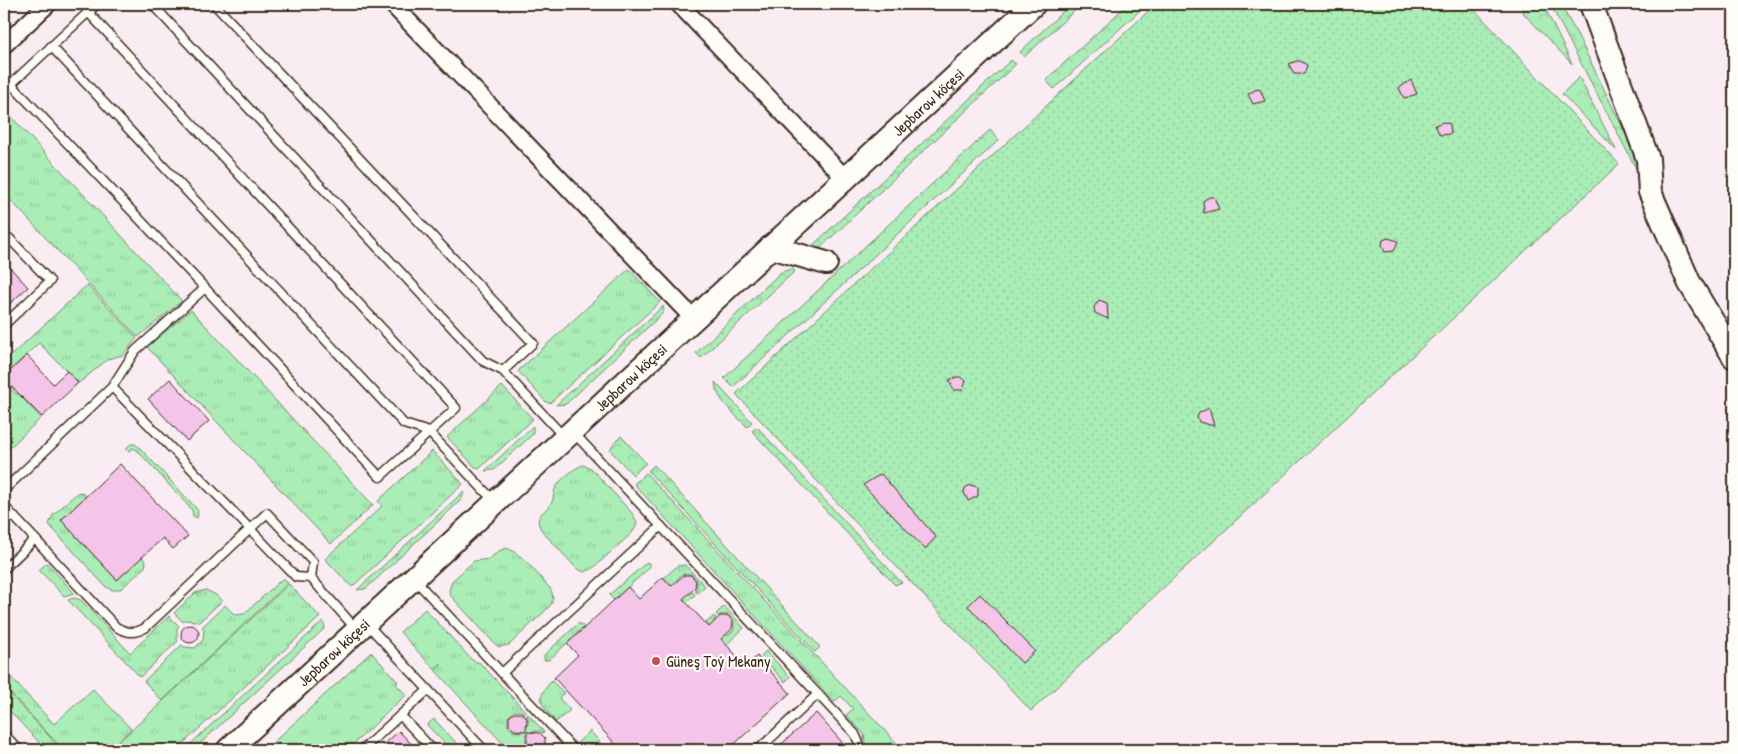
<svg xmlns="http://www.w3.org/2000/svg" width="1738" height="754" font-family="'Patrick Hand',sans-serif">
<defs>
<pattern id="grass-tufts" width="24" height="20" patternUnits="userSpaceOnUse" patternTransform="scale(1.25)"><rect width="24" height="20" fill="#aaedb7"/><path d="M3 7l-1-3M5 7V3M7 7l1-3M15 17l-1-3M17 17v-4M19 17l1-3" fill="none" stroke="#93cb9d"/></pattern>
<pattern id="forest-crowns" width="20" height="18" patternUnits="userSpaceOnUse" patternTransform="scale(1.25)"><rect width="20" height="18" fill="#aaedb7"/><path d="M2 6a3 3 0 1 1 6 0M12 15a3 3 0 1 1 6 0" fill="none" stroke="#93cb9d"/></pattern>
<pattern id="park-dots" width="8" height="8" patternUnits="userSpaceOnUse" patternTransform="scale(1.25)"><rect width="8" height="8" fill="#aaedb7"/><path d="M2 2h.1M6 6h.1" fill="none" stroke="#93cb9d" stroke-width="1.8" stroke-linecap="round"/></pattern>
</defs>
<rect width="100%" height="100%" fill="#faecf3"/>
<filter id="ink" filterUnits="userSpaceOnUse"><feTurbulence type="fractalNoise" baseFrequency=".02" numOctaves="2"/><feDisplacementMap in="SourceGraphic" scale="10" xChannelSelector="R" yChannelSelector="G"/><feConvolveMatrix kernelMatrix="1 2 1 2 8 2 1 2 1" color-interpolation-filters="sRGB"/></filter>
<g filter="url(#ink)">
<g fill="url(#grass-tufts)" stroke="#728c6a">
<polygon points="4,109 182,301 138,337 4,193"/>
<polygon points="629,269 660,302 550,403 546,402 518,371"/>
<polygon points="87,285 137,338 123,355 108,359 79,383 39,343 4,376 4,362"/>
<polygon points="663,306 664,310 662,314 566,404 556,405"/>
<polygon points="191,310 373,505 331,544 147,347"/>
<polygon points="4,381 16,394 18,393 41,418 4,453"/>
<polygon points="502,386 533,419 479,469 475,467 447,437"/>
<polygon points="533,426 533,434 494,470 485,471"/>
<polygon points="131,444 135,444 140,448 195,507 198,511 197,518 193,516 192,510 137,450 133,448 129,451 125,449"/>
<polygon points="432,451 463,484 352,587 325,559 382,506 378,501"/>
<path d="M583 465 591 468 632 513 637 522 635 529 631 534 592 569 584 572 576 568 543 532C531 516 545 513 552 502 554 498 553 492 556 487 561 479 574 468 583 465Z"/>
<polygon points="654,465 820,647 815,652 648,471"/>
<polygon points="646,473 903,750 892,750 889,747 885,750 866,750 864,734 846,715 853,709 841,696 834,702 634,484"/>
<polygon points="464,491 462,499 370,585 365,589 357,590"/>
<path d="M81 492 86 496 61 520 117 580 142 557 146 562 145 567 122 588C115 591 113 591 106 587L52 528 49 524 53 515 77 493Z"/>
<path d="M506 548C523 553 537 575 550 588 555 598 553 604 545 611L509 645 499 647 495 644 450 595 449 591 452 581 474 561 489 559 499 551Z"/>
<polygon points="647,562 649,563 649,568 614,600 609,595"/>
<polygon points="47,563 74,593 64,596 39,570"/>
<polygon points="685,565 705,586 697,593 695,591 697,589 697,580 691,574 683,574 677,579 676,588 682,594 690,594 693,592 695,595 687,602 664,578 677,566"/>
<polygon points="283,578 288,583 162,701 144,681 182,645 184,647 195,648 203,640 204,629 202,627 225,605 235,615 244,614"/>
<polygon points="289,584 320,617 176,750 110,750"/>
<polygon points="206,590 216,595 222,601 198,623 196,621 185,620 183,622 174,613 195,593"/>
<polygon points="74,598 81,600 130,653 169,616 179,626 177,628 177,639 178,641 140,677 68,600"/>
<polygon points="724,606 744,628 726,645 706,623 714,616 716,618 714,620 714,629 719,635 728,635 734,630 734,621 729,615 720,615 718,616 716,614"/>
<polygon points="425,609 472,660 480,663 526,712 524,714 522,711 514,711 508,717 508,726 513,731 522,732 528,726 528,717 526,716 528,714 544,732 542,733 541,731 532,731 526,737 526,745 531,750 509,750 435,670 442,663 434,669 400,632"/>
<polygon points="323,621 325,628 193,750 184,750"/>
<polygon points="579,623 584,627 549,660 544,660 544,655"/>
<polygon points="766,651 790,677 785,682 761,656"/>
<polygon points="371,652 398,682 396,684 406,695 347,750 265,750"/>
<polygon points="4,670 54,724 93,689 131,729 108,750 63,750 4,686"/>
<path d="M552 681 564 693 559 698 570 710 556 722C542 706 534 698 552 681Z"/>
<polygon points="4,688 62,750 46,750 4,705"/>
<polygon points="434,719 463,750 451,750 427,725"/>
<polygon points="590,731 606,749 611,745 614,748 612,750 583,750 576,744"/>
</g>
<g fill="url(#forest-crowns)" stroke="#728c6a">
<polygon points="1071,4 1082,4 1024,57 1020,52"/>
<polygon points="1128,4 1147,4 1054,89 1046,80"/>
<polygon points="1525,4 1543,4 1572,64 1524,14 1522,9"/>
<polygon points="1550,4 1560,4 1577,34 1642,167 1641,178"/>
<polygon points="1011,60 1016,64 818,250 811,247"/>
<polygon points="1579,77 1616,150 1562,94"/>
<polygon points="990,130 999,140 733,387 724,378"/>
<polygon points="791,269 795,271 701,358 696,353 781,272"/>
<path d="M715 382 752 422 747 427C735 414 716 400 715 382Z"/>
<polygon points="757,427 901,582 902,582 895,585 752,431"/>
<polygon points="621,436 646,463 633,475 610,450 614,443"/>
</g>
<polygon fill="url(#park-dots)" stroke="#728c6a" points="1156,4 1469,4 1619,164 1031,711 736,394"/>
<g fill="#f4c5e9" stroke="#3b2a1e">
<polygon points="1297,61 1300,61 1307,65 1304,74 1294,74 1289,64"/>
<polygon points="1411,80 1417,94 1404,98 1399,88"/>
<polygon points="1260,89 1265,101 1253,104 1248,94 1255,90"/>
<polygon points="1443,122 1450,124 1451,134 1440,135 1435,125"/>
<polygon points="1209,197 1214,197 1219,209 1204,213 1203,201"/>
<polygon points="1388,238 1398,241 1394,251 1385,252 1382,245 1383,240"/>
<polygon points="4,261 28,287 4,309"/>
<polygon points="1099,300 1107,303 1108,319 1095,313 1094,307"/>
<polygon points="27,355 53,384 67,371 78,383 42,417 4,379 4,377"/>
<polygon points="957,377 960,377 966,381 963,390 954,390 949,380"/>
<polygon points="170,379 209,421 187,441 148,399"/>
<polygon points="1209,408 1214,426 1199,422 1197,417 1199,413"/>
<polygon points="120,464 188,536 173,549 163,538 117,580 61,520"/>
<polygon points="881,474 936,537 925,549 863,485"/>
<polygon points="970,485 978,487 978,496 968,501 964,492 965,488"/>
<polygon points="684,575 691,575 696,581 695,588 683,599 709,627 720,616 728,616 733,621 732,629 721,639 746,666 757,656 790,693 728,750 621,750 554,678 578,655 567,644 628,587 639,599 663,577 671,586"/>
<polygon points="980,594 1035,651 1022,663 968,606"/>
<circle cx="190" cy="634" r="9"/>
<polygon points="514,713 522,713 527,718 526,731 514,730 509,725 509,717"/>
<polygon points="816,713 849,750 775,750"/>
<polygon points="399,731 417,750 378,750"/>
<polygon points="527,732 540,733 545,738 545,745 540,750 532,750 527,745"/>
</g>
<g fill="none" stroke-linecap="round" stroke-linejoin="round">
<defs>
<g id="lane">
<polyline points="152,4 483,361 503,371 564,437"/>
<polyline points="214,4 533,343 503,371"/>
<polyline points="88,12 456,408 380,477 205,288 11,84 97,4"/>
<polyline points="51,46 404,424 429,432 494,501"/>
<polyline points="4,245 10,239 50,281 4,325"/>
<polyline points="112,387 135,351 205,288"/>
<polyline points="573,432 855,734 859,743 859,750"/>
<polyline points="4,490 112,387 250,529 267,513 313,562 311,578"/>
<polyline points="4,506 35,539"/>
<path d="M4 569 35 539 116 627C127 633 134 634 145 628L250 529 296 577 311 578 356 629"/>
<polyline points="415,580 574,750"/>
<polyline points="367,624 484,750"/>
<polyline points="502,673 661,526"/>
<polyline points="401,716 433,750"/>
<polyline points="4,734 19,750"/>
<polyline points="362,750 428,690"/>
<polyline points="758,750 818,694"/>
</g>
<g id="street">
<polyline points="392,4 694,319"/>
<polyline points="679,4 845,178"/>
<polyline points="4,45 48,4"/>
</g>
<g id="secondary">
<polyline points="1591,4 1648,159 1650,192 1689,282 1734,357"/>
<polyline points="771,247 826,263"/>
<path id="s1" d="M228 750 1034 4"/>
</g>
</defs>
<use href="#lane" stroke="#3b2a1e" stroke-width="11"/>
<use href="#street" stroke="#3b2a1e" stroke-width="20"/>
<use href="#secondary" stroke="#3b2a1e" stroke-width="26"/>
<use href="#lane" stroke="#fdfcf7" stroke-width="8"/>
<use href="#street" stroke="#fdfcf7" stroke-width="16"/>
<use href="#secondary" stroke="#fdfcf7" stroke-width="22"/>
</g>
</g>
<circle fill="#d1495b" stroke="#fdfcf7" stroke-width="2" cx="656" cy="661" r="5"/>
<g text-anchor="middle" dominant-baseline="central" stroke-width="4.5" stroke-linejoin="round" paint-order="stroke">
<g font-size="16" fill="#3b2a1e" stroke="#fdfcf7">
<text stroke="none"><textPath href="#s1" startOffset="954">Jepbarow köçesi</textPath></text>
<text stroke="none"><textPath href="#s1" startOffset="549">Jepbarow köçesi</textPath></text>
<text stroke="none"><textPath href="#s1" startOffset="144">Jepbarow köçesi</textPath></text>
</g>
<g font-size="16" fill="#3b2a1e" stroke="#fdfcf7" text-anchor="start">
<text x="666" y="661">Güneş Toý Mekany</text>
</g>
</g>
<rect width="1738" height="754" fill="none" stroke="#fdfcf7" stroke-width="20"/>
<rect x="10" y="10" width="1718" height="734" fill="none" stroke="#3b2a1e" stroke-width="2" filter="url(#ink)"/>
</svg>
